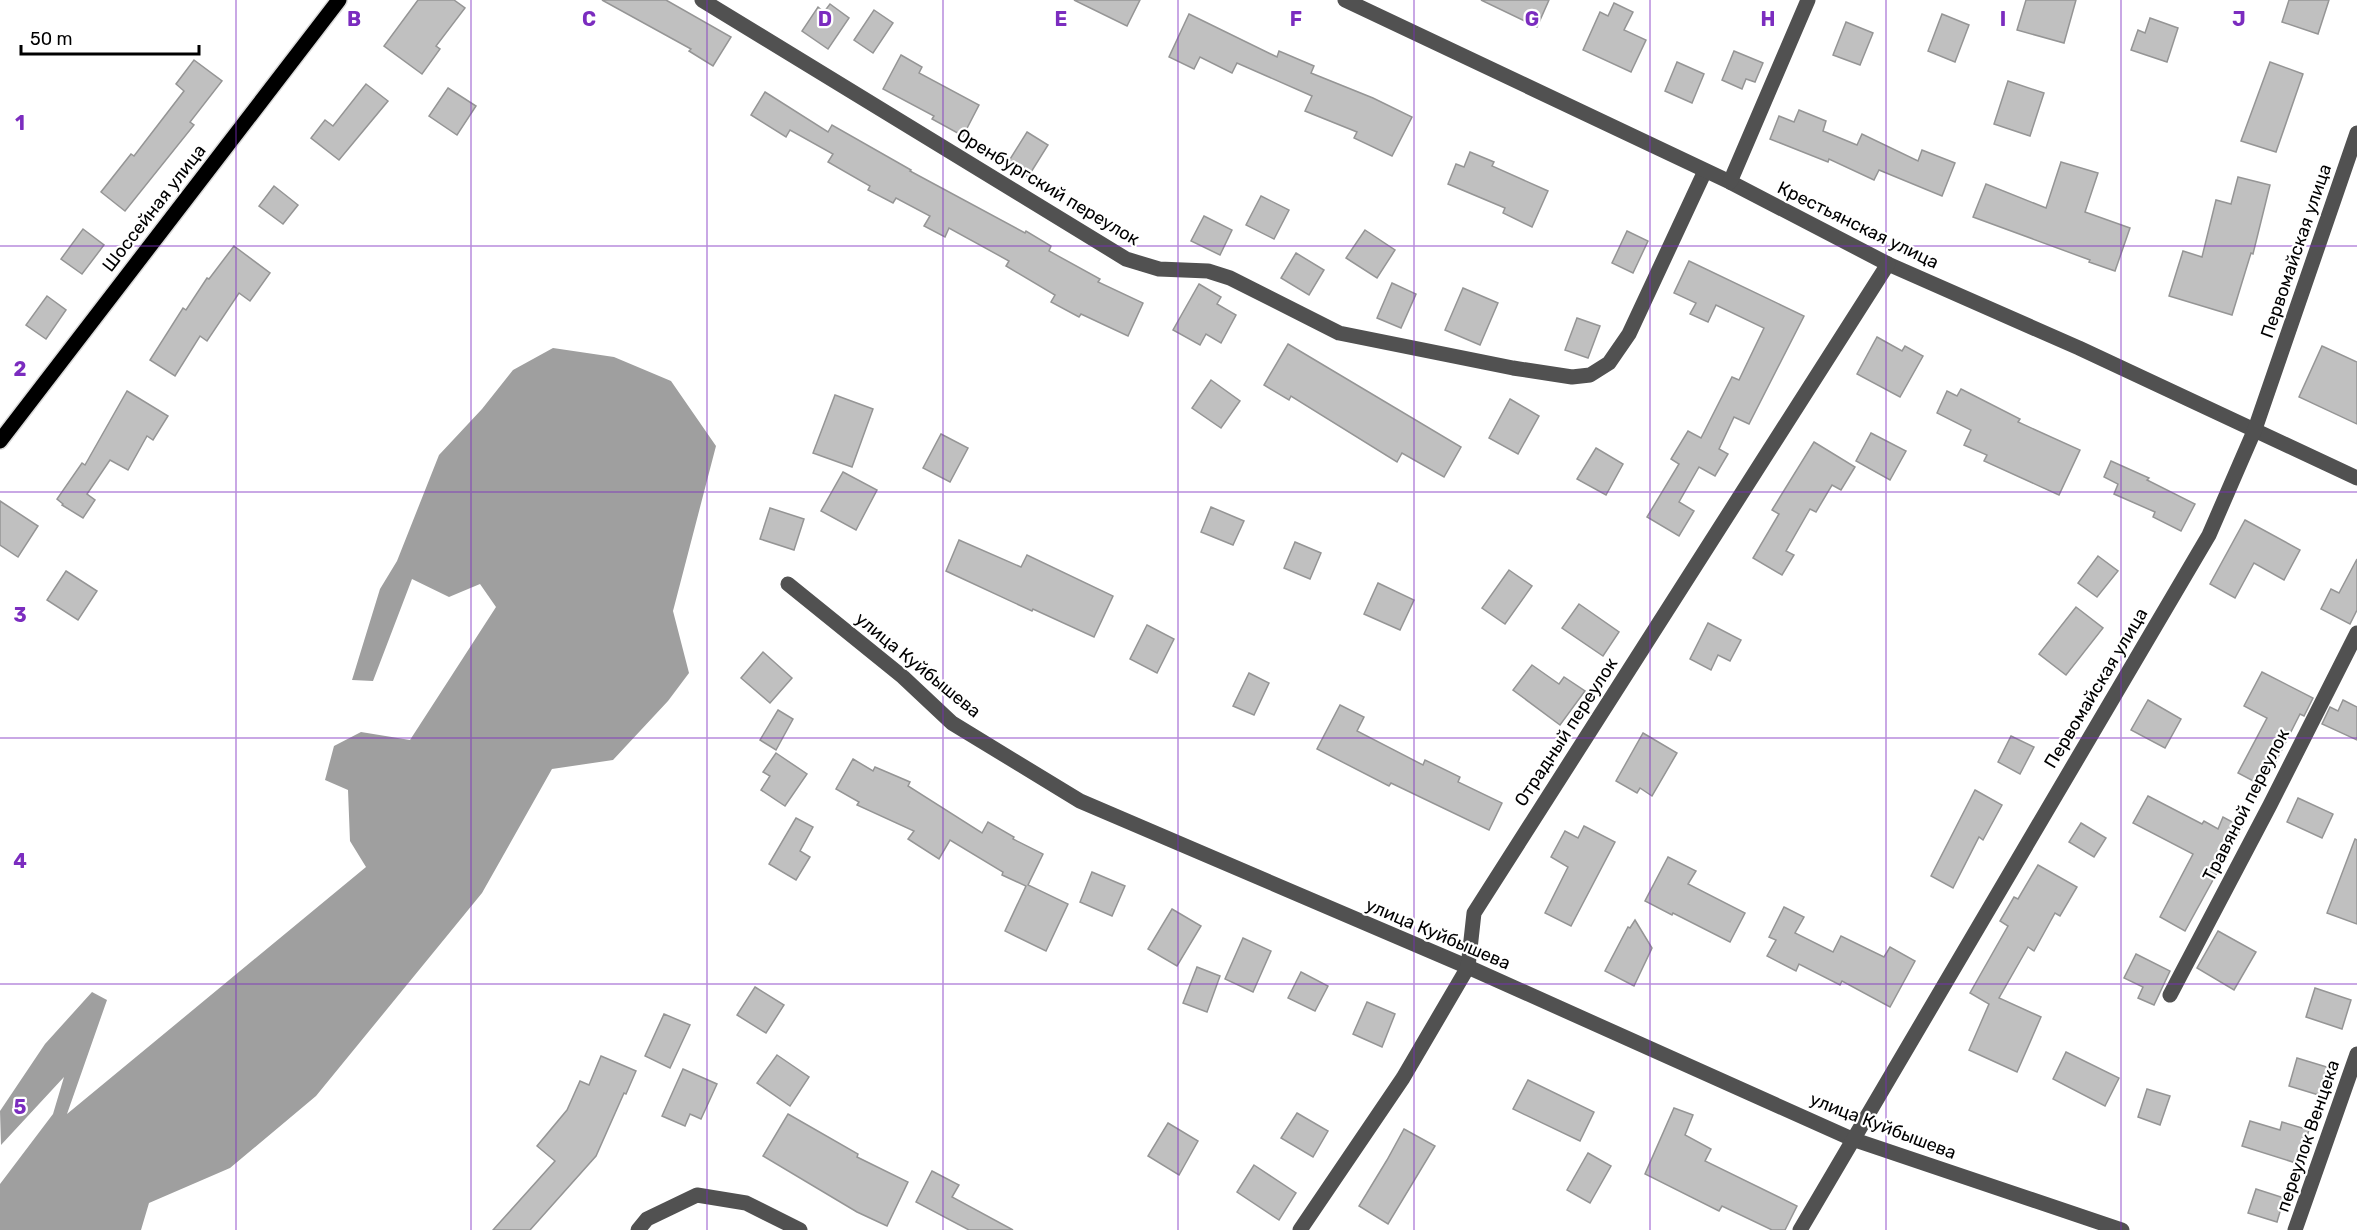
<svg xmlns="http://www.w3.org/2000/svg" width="2357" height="1230" font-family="Rubik,sans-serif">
<rect width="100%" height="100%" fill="#fff"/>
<polygon fill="#9f9f9f" points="553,348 614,357 671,381 716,446 673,611 689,673 668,701 613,760 552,769 482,893 316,1096 230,1168 149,1203 141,1230 0,1230 0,1184 53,1114 64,1077 1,1145 0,1111 45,1044 92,992 107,1000 67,1114 366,867 350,841 348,790 325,780 334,746 361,732 410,740 496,607 480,584 449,597 412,579 373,681 352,680 380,589 397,561 439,455 482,409 513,370"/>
<g fill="#c0c0c0" stroke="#959595" stroke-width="1.5">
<polygon points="418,0 454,0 465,8 436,46 440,49 422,74 384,46"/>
<polygon points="602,0 666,0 731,37 713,66 689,51 691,49"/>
<polygon points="1074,0 1140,0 1127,26"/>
<polygon points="1481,0 1549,0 1537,27"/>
<polygon points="2026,0 2076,0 2064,43 2017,30"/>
<polygon points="2289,0 2329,0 2318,34 2282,22"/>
<polygon points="1614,3 1633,12 1624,30 1646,40 1631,72 1583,50 1600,12 1608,16"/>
<polygon points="830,4 849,18 828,49 802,31 818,7 824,12"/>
<polygon points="874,10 893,23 873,53 854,40"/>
<polygon points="1189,14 1277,57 1279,51 1314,66 1311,73 1373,98 1412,117 1392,156 1354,138 1357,132 1305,111 1312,96 1237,63 1232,73 1200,57 1194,69 1169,57"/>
<polygon points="1942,14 1969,25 1955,62 1928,51"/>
<polygon points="2150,18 2178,28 2167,62 2131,50 2138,30 2145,33"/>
<polygon points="1846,22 1873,33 1860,65 1833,55"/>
<polygon points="1734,51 1763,63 1755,82 1746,79 1742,89 1722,80"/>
<polygon points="901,55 922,67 919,73 979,105 963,136 932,119 934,116 883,89"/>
<polygon points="194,60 222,81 190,122 194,125 125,211 101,192 131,154 134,156 184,91 176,84"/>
<polygon points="1677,62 1704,74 1692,103 1665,91"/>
<polygon points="2270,62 2303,74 2276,152 2241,141"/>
<polygon points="2008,81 2044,93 2030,136 1994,124"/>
<polygon points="366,84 388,101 339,160 311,138 325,120 333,126"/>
<polygon points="448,88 476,106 457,135 429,116"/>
<polygon points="765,92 828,132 832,125 911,170 910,171 1025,233 1026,231 1051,246 1049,251 1100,279 1098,282 1143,303 1128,336 1081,314 1079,317 1051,302 1055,295 1006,266 1009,261 949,228 945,237 924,226 930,216 896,198 893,203 868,190 870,186 828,162 833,154 790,130 786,137 751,115"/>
<polygon points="1799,110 1826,121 1823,131 1857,145 1862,134 1918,161 1922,150 1955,163 1942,196 1879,170 1874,180 1829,159 1828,162 1770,139 1779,116 1794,122"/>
<polygon points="1027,132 1048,145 1028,177 1007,164"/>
<polygon points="1470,152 1494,162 1492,166 1548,191 1532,227 1503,213 1505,208 1448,184 1456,164 1464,167"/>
<polygon points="2061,162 2098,173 2085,212 2130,228 2115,271 2089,262 2090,260 1973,217 1986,184 2046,208"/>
<polygon points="2238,177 2270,185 2253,254 2251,253 2232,315 2169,296 2183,251 2202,257 2216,200 2231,204"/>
<polygon points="274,186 298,205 283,224 259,206"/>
<polygon points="1261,196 1289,210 1274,239 1246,225"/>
<polygon points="1204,216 1232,230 1220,255 1191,241"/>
<polygon points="83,229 104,245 82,274 61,259"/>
<polygon points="1365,230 1395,250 1377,278 1346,258"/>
<polygon points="1627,231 1648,241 1633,273 1612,263"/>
<polygon points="234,246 270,273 250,301 239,293 207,341 200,336 175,376 150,360 183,308 186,310 207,278 209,279"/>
<polygon points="1296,253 1324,270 1309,295 1281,278"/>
<polygon points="1689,261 1804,316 1749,424 1734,417 1719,449 1728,454 1715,476 1699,467 1679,502 1694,511 1679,536 1647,517 1679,464 1671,459 1688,431 1701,438 1732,377 1739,380 1764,328 1716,305 1708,322 1690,314 1696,303 1674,293"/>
<polygon points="1392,283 1416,294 1401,328 1377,318"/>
<polygon points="1199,284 1221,297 1217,304 1236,315 1221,343 1206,334 1200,345 1173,330"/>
<polygon points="1463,288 1498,303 1480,345 1445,330"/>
<polygon points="47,296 66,310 46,339 26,325"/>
<polygon points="1577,318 1600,326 1588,358 1565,350"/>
<polygon points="1877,337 1902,351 1905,346 1923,356 1900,397 1857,374"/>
<polygon points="1288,344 1461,447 1444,477 1402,453 1397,462 1291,396 1289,400 1264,385"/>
<polygon points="2322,346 2357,362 2357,424 2299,397"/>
<polygon points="1211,380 1240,401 1221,428 1192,408"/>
<polygon points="1961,389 2020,419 2018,422 2080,450 2059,495 1984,461 1987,455 1964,445 1971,430 1937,413 1947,391 1957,396"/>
<polygon points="127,391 168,416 153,440 147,436 128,470 110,460 87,494 95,500 83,518 62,505 63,504 57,499 82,463 85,465"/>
<polygon points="835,395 873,409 852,467 813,453"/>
<polygon points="1510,399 1539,416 1518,454 1489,438"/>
<polygon points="1871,433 1906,451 1890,480 1856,461"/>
<polygon points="941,434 968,448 950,482 923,468"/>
<polygon points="1814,442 1855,467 1841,490 1832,485 1816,512 1810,509 1786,551 1794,555 1782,575 1753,558 1779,514 1772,510"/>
<polygon points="1596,448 1623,464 1606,495 1577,479"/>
<polygon points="2111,461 2149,478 2147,480 2195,504 2181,531 2153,517 2155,512 2114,494 2118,484 2104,477"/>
<polygon points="843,472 877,490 856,530 821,511"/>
<polygon points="0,501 38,526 18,557 0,545"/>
<polygon points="1211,507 1244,521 1233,545 1201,532"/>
<polygon points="770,508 804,519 794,550 760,539"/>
<polygon points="2245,520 2300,550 2284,580 2254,563 2235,598 2210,584"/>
<polygon points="959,540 1021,567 1027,555 1113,596 1094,637 1033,609 1032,611 946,571"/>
<polygon points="1295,542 1321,553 1310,579 1284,568"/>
<polygon points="2098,556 2118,571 2097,597 2078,583"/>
<polygon points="2357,559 2357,610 2350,624 2321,609 2331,589 2339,593"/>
<polygon points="1509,570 1532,586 1505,624 1482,608"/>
<polygon points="66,571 97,591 78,620 47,600"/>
<polygon points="1378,583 1414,600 1400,630 1364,614"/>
<polygon points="1579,604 1619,632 1603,656 1562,628"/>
<polygon points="2076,607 2103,628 2066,675 2039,654"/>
<polygon points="1708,623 1741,640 1730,661 1718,655 1711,670 1690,659"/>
<polygon points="1147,625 1174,639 1157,673 1130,659"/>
<polygon points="763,652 792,678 770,703 741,678"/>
<polygon points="1532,665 1559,684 1564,677 1585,691 1560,725 1513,690"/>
<polygon points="2262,672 2313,698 2304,716 2300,714 2269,775 2265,773 2259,784 2238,773 2267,718 2244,706"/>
<polygon points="1249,673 1269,683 1254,715 1233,706"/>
<polygon points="2148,700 2181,719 2165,748 2131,730"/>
<polygon points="2343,700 2357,707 2357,740 2322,724 2330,707 2338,711"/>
<polygon points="1340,705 1364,717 1357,731 1423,765 1425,760 1460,777 1458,782 1502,803 1489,830 1391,783 1389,786 1317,749"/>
<polygon points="778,710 793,719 776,750 760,740"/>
<polygon points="1643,733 1677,753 1652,796 1640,788 1637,793 1616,781"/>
<polygon points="2011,736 2034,747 2020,774 1998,762"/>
<polygon points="776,753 807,774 785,806 761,790 770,776 763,772"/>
<polygon points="853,759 873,771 875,767 910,782 908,786 982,833 988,822 1014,837 1013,839 1043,854 1028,885 1068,904 1046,951 1005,931 1026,886 1002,875 1003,872 950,840 939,859 908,839 914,831 857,805 859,802 836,789"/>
<polygon points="1975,790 2002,805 1983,840 1979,837 1953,888 1931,876"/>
<polygon points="2148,796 2202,824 2204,821 2218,829 2223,817 2242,827 2185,931 2160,917 2193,854 2133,823"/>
<polygon points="2298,798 2333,814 2322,838 2287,822"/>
<polygon points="796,818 813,827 800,851 810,857 796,880 769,864"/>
<polygon points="2081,823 2106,838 2094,857 2069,842"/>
<polygon points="1584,826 1615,842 1571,926 1545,913 1568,867 1551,857 1565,831 1578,838"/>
<polygon points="2355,839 2357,840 2357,924 2327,913"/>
<polygon points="1668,857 1696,871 1688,884 1745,913 1730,942 1673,913 1672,915 1645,901"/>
<polygon points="2038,865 2077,887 2060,916 2055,913 2034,951 2028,947 1999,998 2041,1017 2017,1072 1969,1050 1989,1004 1970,993 2008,926 2000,921 2014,897 2018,899"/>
<polygon points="1092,872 1125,886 1112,916 1080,902"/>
<polygon points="1784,907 1804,917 1795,933 1833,952 1841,936 1884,957 1890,947 1915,961 1890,1007 1842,981 1840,985 1799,964 1796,971 1767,956 1776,940 1769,937"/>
<polygon points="1172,909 1201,926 1177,966 1148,949"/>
<polygon points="1635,920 1652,948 1634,986 1605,971 1628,927 1630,928"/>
<polygon points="2218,931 2256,952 2234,990 2197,968"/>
<polygon points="1243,938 1271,951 1253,992 1225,979"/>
<polygon points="2136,954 2170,971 2154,1005 2138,998 2143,987 2124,978"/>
<polygon points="1197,967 1220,976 1207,1012 1183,1003"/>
<polygon points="1301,972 1328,986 1315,1011 1288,998"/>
<polygon points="755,987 784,1005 766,1033 737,1015"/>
<polygon points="2315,988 2351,1000 2342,1029 2306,1017"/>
<polygon points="1367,1002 1395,1014 1382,1047 1353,1034"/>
<polygon points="664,1014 690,1025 670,1068 645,1056"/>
<polygon points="2066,1052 2119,1078 2105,1106 2053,1079"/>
<polygon points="777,1055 809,1077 790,1106 757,1083"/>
<polygon points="601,1056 636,1071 626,1094 624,1093 596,1156 530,1230 493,1230 555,1161 537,1146 567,1110 580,1081 589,1085"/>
<polygon points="2297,1058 2330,1068 2322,1096 2289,1086"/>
<polygon points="683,1069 717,1084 701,1119 690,1114 685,1126 662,1116"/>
<polygon points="1528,1080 1594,1112 1580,1141 1513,1109"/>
<polygon points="2147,1089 2170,1096 2160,1125 2138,1117"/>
<polygon points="1674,1108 1693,1115 1685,1135 1711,1149 1705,1161 1797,1206 1785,1230 1772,1230 1722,1206 1719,1211 1645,1174"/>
<polygon points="1297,1113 1328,1131 1313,1157 1281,1138"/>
<polygon points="788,1114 858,1154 857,1157 908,1182 887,1226 857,1212 763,1156"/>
<polygon points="2250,1121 2280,1130 2282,1122 2309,1130 2299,1164 2242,1146"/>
<polygon points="1168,1123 1198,1141 1179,1175 1148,1156"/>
<polygon points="1404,1129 1435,1146 1388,1224 1359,1206 1387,1160"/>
<polygon points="1588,1153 1611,1166 1590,1203 1567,1190"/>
<polygon points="1254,1165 1296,1193 1279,1220 1237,1192"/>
<polygon points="932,1171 959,1185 952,1197 1013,1230 969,1230 916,1202"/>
<polygon points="2256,1189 2284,1198 2277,1222 2248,1213"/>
</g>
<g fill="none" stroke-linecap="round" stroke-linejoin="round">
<defs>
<polyline id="major" points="0,441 339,0"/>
</defs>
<use href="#major" stroke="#dbdbdb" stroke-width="18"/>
<g stroke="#515151" stroke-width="15">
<polyline points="702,0 1126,259 1159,269 1208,271 1230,278 1339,333 1513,368 1572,377 1590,375 1609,363 1629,334 1705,171"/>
<polyline points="1345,0 1730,182 1888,264 2079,348 2357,478"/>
<polyline points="1730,182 1808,0"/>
<polyline points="788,584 903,677 952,723 1080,801 1468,967 1852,1139 2122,1230"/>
<polyline points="2170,995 2270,805 2357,633"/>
<polyline points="638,1230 647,1219 697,1195 746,1203 800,1230"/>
<polyline points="1300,1230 1403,1078 1468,967 1474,913 1888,264"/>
<polyline points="1800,1230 2209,535 2255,429 2357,133"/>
<polyline points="2295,1230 2357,1054"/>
</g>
<use href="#major" stroke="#000" stroke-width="15"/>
</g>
<path fill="none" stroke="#7b2cbf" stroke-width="1.5" stroke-opacity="0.55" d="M236 0V1230M471 0V1230M707 0V1230M943 0V1230M1178 0V1230M1414 0V1230M1650 0V1230M1886 0V1230M2121 0V1230M0 246H2357M0 492H2357M0 738H2357M0 984H2357"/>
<g text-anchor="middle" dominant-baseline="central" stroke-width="4.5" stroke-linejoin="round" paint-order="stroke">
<g font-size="18" fill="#000" stroke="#fff">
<text transform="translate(1048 187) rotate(31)">Оренбургский переулок</text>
<text transform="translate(154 208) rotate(-52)">Шоссейная улица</text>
<text transform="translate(1858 225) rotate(26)">Крестьянская улица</text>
<text transform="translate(2296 251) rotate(-71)">Первомайская улица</text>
<text transform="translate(918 665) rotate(39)">улица Куйбышева</text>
<text transform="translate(2096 688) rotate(-59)">Первомайская улица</text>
<text transform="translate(1566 732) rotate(-57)">Отрадный переулок</text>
<text transform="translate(2246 805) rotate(-63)">Травяной переулок</text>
<text transform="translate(1438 934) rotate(23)">улица Куйбышева</text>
<text transform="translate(1883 1126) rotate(21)">улица Куйбышева</text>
<text transform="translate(2308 1136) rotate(-71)">переулок Венцека</text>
</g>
</g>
<g font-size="20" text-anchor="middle" font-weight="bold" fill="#7b2cbf" stroke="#fff" stroke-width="4.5" stroke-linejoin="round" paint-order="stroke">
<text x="354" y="26">B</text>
<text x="589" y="26">C</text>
<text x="825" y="26">D</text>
<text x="1061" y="26">E</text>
<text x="1296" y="26">F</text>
<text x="1532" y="26">G</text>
<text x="1768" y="26">H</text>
<text x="2003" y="26">I</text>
<text x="2239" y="26">J</text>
<text x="20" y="130">1</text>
<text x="20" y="376">2</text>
<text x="20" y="622">3</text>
<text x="20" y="868">4</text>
<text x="20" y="1114">5</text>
</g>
<path d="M21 45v9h178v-9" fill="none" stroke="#000000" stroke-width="3"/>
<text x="30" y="45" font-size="18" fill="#000000" stroke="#ffffff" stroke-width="4.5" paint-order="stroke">50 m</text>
</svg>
